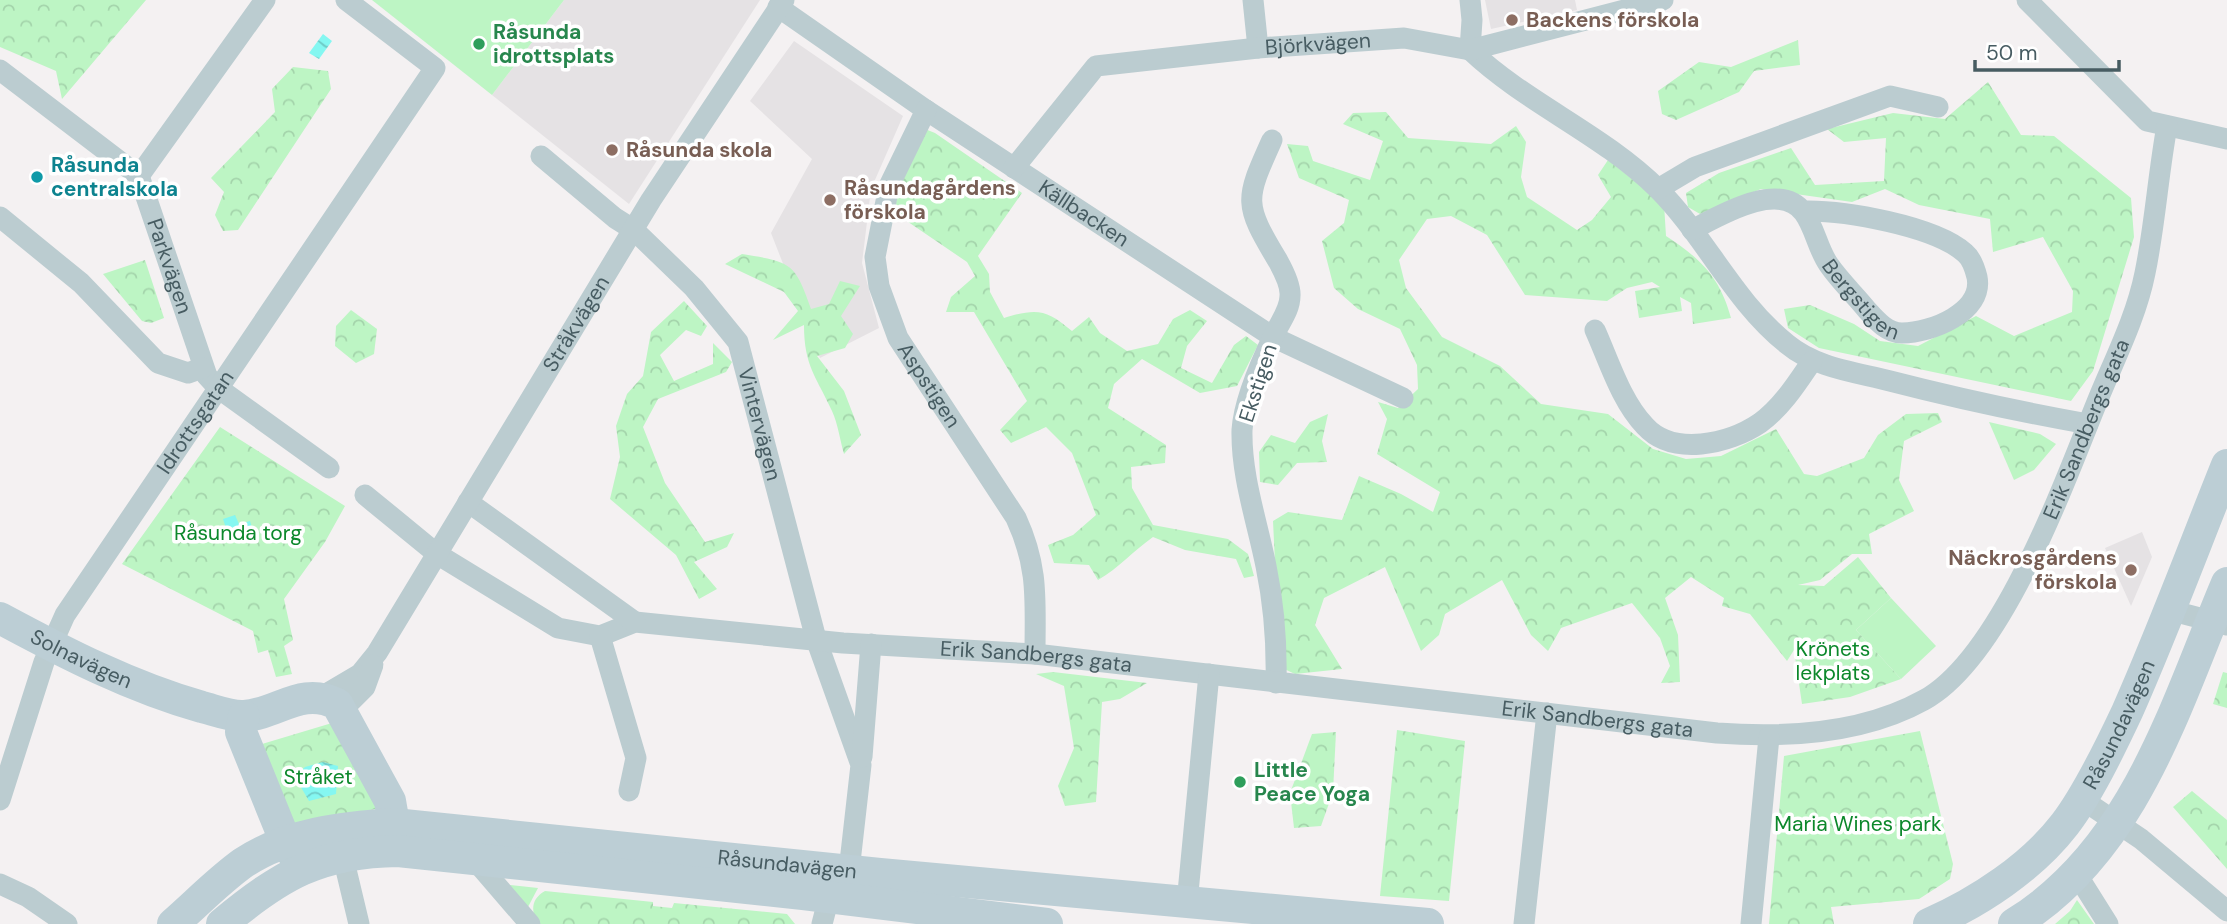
<svg xmlns="http://www.w3.org/2000/svg" width="2227" height="924" font-family="'DM Sans',sans-serif">
<defs>
<pattern id="forest-crowns" width="20" height="18" patternUnits="userSpaceOnUse" patternTransform="scale(1.75)"><rect width="20" height="18" fill="#bdf5c4"/><path d="M2 6a3 3 0 1 1 6 0M12 15a3 3 0 1 1 6 0" fill="none" stroke="#a4d4ab"/></pattern>
<pattern id="water-waves" width="16" height="10" patternUnits="userSpaceOnUse" patternTransform="scale(1.75)"><rect width="16" height="10" fill="#85f7f1"/><path d="M0 5q4-4 8 0t8 0" fill="none" stroke="#6fcbc7"/></pattern>
</defs>
<rect width="100%" height="100%" fill="#f4f1f2"/>
<g fill="#e5e2e4">
<polygon points="564,0 760,0 629,204 492,95"/>
<polygon points="1485,0 1575,0 1577,10 1491,29"/>
<polygon points="794,41 903,116 871,189 862,263 879,328 820,358 771,233 812,159 750,101"/>
<polygon points="2142,532 2152,557 2131,606 2105,548"/>
</g>
<g fill="#bdf5c4">
<polygon points="372,0 564,0 492,95"/>
<polygon points="1891,598 1936,646 1901,679 1856,630"/>
<polygon points="501,884 538,888 528,907"/>
</g>
<g fill="url(#forest-crowns)">
<polygon points="0,0 146,0 62,99 56,71 0,47"/>
<polygon points="1798,40 1800,65 1754,71 1739,92 1676,120 1662,114 1658,91 1699,62 1731,67"/>
<polygon points="293,67 328,71 331,89 238,230 223,231 215,215 224,192 211,178 275,112 272,89"/>
<polygon points="1988,82 2021,135 2054,136 2131,198 2134,237 2093,371 2071,401 1819,348 1788,328 1784,309 1810,305 1854,324 1880,341 1918,346 1976,316 2014,336 2072,312 2073,291 2043,237 1993,252 1990,219 1919,205 1885,189 1852,202 1761,189 1700,214 1688,207 1686,193 1719,173 1791,148 1815,185 1884,181 1886,138 1844,142 1827,129 1893,113 1945,119"/>
<path d="M1386 112 1408 138 1491 144 1516 126 1526 142 1521 177 1527 197 1577 230 1592 220 1611 197 1598 175 1608 160 1664 204 1666 236C1701 259 1720 277 1731 318L1693 324 1691 303 1680 297 1682 311 1639 318 1635 291 1660 287 1652 282 1627 288 1607 301 1525 295 1487 235 1451 216 1427 219 1399 260 1406 288 1442 337 1500 366 1541 404 1608 414 1653 449 1686 459 1721 456 1776 429 1804 474 1817 476 1864 458 1878 435 1906 414 1938 413 1942 422 1904 441 1899 480 1914 511 1869 534 1872 554H1852L1820 580 1798 585 1824 586 1858 557 1891 598 1856 630 1901 679 1850 697 1802 704 1794 650 1787 661 1750 614 1722 606 1724 598 1691 577 1665 598 1678 635 1680 682 1661 683 1670 666 1660 638 1632 603 1561 628 1548 651 1531 635 1502 580 1445 614 1439 635 1421 651 1385 567 1324 598 1315 625 1342 669 1295 674 1280 667 1273 521 1288 512 1342 520 1359 476 1401 494 1433 512 1440 492 1377 454 1387 419 1378 402 1398 408 1418 389 1417 365 1400 329 1358 309 1334 288 1322 241 1344 223 1349 200 1299 178 1287 144 1308 146 1313 161 1370 180 1383 141 1343 124 1353 113Z"/>
<path d="M925 129 935 133 1022 193 978 256 989 274 990 292 1004 318C1037 308 1046 309 1072 331L1089 317 1100 333 1127 351 1158 344 1173 319 1190 310 1207 321 1187 346 1181 368 1212 383 1234 345 1246 336 1258 345 1237 386 1200 393 1142 359 1114 384 1108 408 1166 445 1165 463 1131 467 1132 488 1153 525 1228 539 1248 554 1254 576 1244 578 1236 559 1185 550 1153 537C1133 551 1119 568 1098 580L1089 565 1054 563 1048 545 1073 535 1096 515 1072 453 1046 427 1011 443 1000 430 1027 401 974 312H946L951 297 975 276 967 262 895 213C896 183 916 158 925 129Z"/>
<path d="M742 254C791 262 795 262 811 309L829 304 840 281 860 286 841 316 853 334 845 348 817 356 844 391 861 435 844 454C840 440 838 424 832 411 816 376 804 366 804 325L773 340 798 311 784 292 725 264Z"/>
<polygon points="145,260 164,318 151,323 142,321 103,274"/>
<polygon points="684,301 707,326 701,336 686,330 660,355 674,381 713,364 713,343 732,362 726,372 658,399 643,427 665,483 705,542 734,533 727,547 694,562 717,589 699,599 676,555 610,499 620,457 616,426 627,394 643,376 651,332"/>
<polygon points="351,310 377,329 374,354 356,363 335,346 336,326"/>
<polygon points="1328,414 1322,441 1327,462 1297,463 1278,485 1260,482 1259,452 1271,435 1295,443 1310,422"/>
<polygon points="1989,422 2040,434 2056,444 2034,470 2014,480"/>
<polygon points="220,427 345,506 325,542 284,599 293,640 284,646 292,674 276,677 268,650 258,653 253,631 122,564"/>
<polygon points="1053,672 1147,683 1120,699 1102,702 1096,802 1065,806 1058,786 1074,748 1064,686 1036,674"/>
<polygon points="2223,672 2227,673 2227,708 2213,704"/>
<polygon points="332,723 365,775 376,809 294,825 262,744"/>
<polygon points="1397,730 1465,741 1449,901 1380,896"/>
<polygon points="1920,731 1953,864 1950,879 1919,899 1831,907 1834,924 1769,924 1784,756"/>
<polygon points="1336,732 1333,792 1321,826 1294,828 1290,793 1312,734"/>
<polygon points="2192,791 2227,820 2227,869 2173,807"/>
<path d="M545 891 653 902V906L672 908 674 903 787 914 795 924H537C531 910 531 899 545 891Z"/>
<polygon points="2077,900 2094,924 2055,924 2070,911"/>
</g>
<g fill="url(#water-waves)">
<polygon points="323,34 332,41 319,59 309,53"/>
<polygon points="235,515 239,524 250,521 254,534 242,538 240,530 228,534 223,519"/>
<polygon points="323,762 338,766 336,794 309,801 295,777 305,767"/>
</g>
<g fill="none" stroke-linecap="round" stroke-linejoin="round">
<g stroke="#bbccd0" stroke-width="21">
<polyline points="1253,0 1258,48"/>
<polyline points="1470,0 1472,20 1470,50"/>
<polyline points="2027,0 2147,121 2227,139"/>
<path id="s1" d="M778 7 926 110 1273 337 1403 398"/>
<path d="M1470 50C1527 104 1601 133 1658 189 1705 236 1734 302 1787 344 1816 368 1855 372 1890 381 1956 398 2021 412 2088 424"/>
<path id="s2" d="M0 70 139 176 207 376 218 388 329 468"/>
<path id="s3" d="M926 110 889 186 875 257 879 286 898 338 1016 518C1039 568 1035 600 1035 654"/>
<path d="M1272 140C1245 200 1243 203 1278 261 1283 270 1291 285 1290 296 1290 310 1280 322 1274 335 1261 362 1244 400 1242 430 1241 476 1257 521 1266 566 1274 605 1277 643 1276 683"/>
<path id="s4" d="M541 156 615 218 634 230 694 288 738 342 816 639 861 765 849 871 829 897 822 924"/>
<path id="s5" d="M1014 168 1096 66 1258 48 1404 38 1470 50 1663 0"/>
<polyline points="139,176 265,0"/>
<polyline points="1658,189 1695,167 1890,96 1938,107"/>
<polyline points="0,217 81,283 158,363 188,373 202,368"/>
<path id="s6" d="M1692 230C1719 216 1780 179 1804 213 1815 228 1818 250 1829 265 1840 281 1855 295 1867 310 1876 320 1887 333 1902 333 1931 333 1984 312 1977 277 1975 269 1971 258 1965 253 1935 226 1844 210 1803 211"/>
<path d="M1595 330C1609 361 1621 401 1645 426 1673 457 1729 444 1760 423 1782 407 1797 383 1812 361"/>
<path id="s7" d="M365 495 437 554 558 628 600 636 635 622 843 643 1035 654 1717 733C1784 738 1863 734 1924 700 2002 657 2064 483 2097 402 2114 360 2136 318 2145 273 2155 225 2158 175 2167 126"/>
<polyline points="468,502 635,622"/>
<polyline points="2169,610 2227,625"/>
<polyline points="600,636 636,758 629,791"/>
<path id="s8" d="M321 697 360 674 377 653 651 200 784 0"/>
<polyline points="342,710 365,687 373,665"/>
<polyline points="862,757 871,644"/>
<polyline points="2080,798 2141,839 2227,911"/>
<path id="s9" d="M0 800 44 662 65 615 435 68 346 0"/>
<polyline points="343,857 359,924"/>
<polyline points="473,858 530,924"/>
<polyline points="2076,873 2108,924"/>
<polyline points="0,884 28,897 67,924"/>
<polyline points="1187,903 1209,674"/>
<polyline points="1524,924 1547,713"/>
<polyline points="1751,924 1769,737"/>
</g>
<g stroke="#bcced5" stroke-width="32">
<path id="s10" d="M0 618C65 653 131 687 202 707 214 710 232 717 244 716 278 714 301 686 337 704L390 801 394 824 387 843"/>
<polyline points="244,716 241,732 286,843 296,858"/>
<path id="s11" d="M173 924C196 904 218 881 243 863 286 834 344 827 394 824L880 874 1428 924"/>
<path d="M222 924C280 875 320 852 398 851L803 894 1047 924"/>
<path id="s12" d="M1929 924C1979 902 2032 867 2065 824 2088 794 2111 746 2127 712 2163 631 2194 547 2227 465"/>
<path d="M2014 924C2135 850 2175 706 2227 583"/>
</g>
</g>
<g fill="#8d6e63" stroke="#fff" stroke-width="2.5">
<circle cx="1512" cy="20" r="7"/>
<circle cx="612" cy="150" r="7"/>
<circle cx="830" cy="200" r="7"/>
<circle cx="2131" cy="570" r="7"/>
</g>
<g fill="#2e9e5b" stroke="#fff" stroke-width="2.5">
<circle cx="479" cy="44" r="7"/>
<circle cx="1240" cy="782" r="7"/>
</g>
<circle fill="#0f9aa8" stroke="#fff" stroke-width="2.5" cx="37" cy="177" r="7"/>
<g text-anchor="middle" dominant-baseline="central" stroke-width="7" stroke-linejoin="round" paint-order="stroke">
<g font-size="21" font-weight="bold" fill="#785e54" stroke="#fff" text-anchor="start">
<text x="1526" y="20">Backens förskola</text>
<text x="626" y="150">Råsunda skola</text>
<text x="844" y="188">Råsundagårdens<tspan x="844" dy="24">förskola</tspan></text>
<text x="2117" y="558" text-anchor="end">Näckrosgårdens<tspan x="2117" dy="24">förskola</tspan></text>
</g>
<g font-size="21" font-weight="bold" fill="#27864d" stroke="#fff" text-anchor="start">
<text x="493" y="32">Råsunda<tspan x="493" dy="24">idrottsplats</tspan></text>
<text x="1254" y="770">Little<tspan x="1254" dy="24">Peace Yoga</tspan></text>
</g>
<g font-size="21" fill="#475c62" stroke="#fff">
<text stroke="none"><textPath href="#s5" startOffset="354">Björkvägen</textPath></text>
<text stroke="none"><textPath href="#s1" startOffset="369">Källbacken</textPath></text>
<text stroke="none"><textPath href="#s2" startOffset="270">Parkvägen</textPath></text>
<text stroke="none"><textPath href="#s6" startOffset="228">Bergstigen</textPath></text>
<text stroke="none"><textPath href="#s8" startOffset="457">Stråkvägen</textPath></text>
<text transform="translate(1258 383) rotate(-72)">Ekstigen</text>
<text stroke="none"><textPath href="#s3" startOffset="298">Aspstigen</textPath></text>
<text stroke="none"><textPath href="#s9" startOffset="429">Idrottsgatan</textPath></text>
<text stroke="none"><textPath href="#s4" startOffset="357">Vintervägen</textPath></text>
<text stroke="none"><textPath href="#s7" startOffset="1936">Erik Sandbergs gata</textPath></text>
<text stroke="none"><textPath href="#s7" startOffset="718">Erik Sandbergs gata</textPath></text>
<text stroke="none"><textPath href="#s10" startOffset="91">Solnavägen</textPath></text>
<text stroke="none"><textPath href="#s7" startOffset="1283">Erik Sandbergs gata</textPath></text>
<text stroke="none"><textPath href="#s12" startOffset="284">Råsundavägen</textPath></text>
<text stroke="none"><textPath href="#s11" startOffset="646">Råsundavägen</textPath></text>
</g>
<g font-size="21" font-weight="bold" fill="#0d838f" stroke="#fff" text-anchor="start">
<text x="51" y="165">Råsunda<tspan x="51" dy="24">centralskola</tspan></text>
</g>
<g font-size="21" fill="#0c882b" stroke="#fff">
<text x="238" y="533">Råsunda torg</text>
<text x="1833" y="649">Krönets<tspan x="1833" dy="24">lekplats</tspan></text>
<text x="318" y="777">Stråket</text>
<text x="1858" y="824">Maria Wines park</text>
</g>
</g>
<path d="M1975 60v10h144v-10" fill="none" stroke="#475c62" stroke-width="3.5"/>
<text x="1986" y="60" font-size="21" fill="#475c62" stroke="#ffffff" stroke-width="5" paint-order="stroke">50 m</text>
</svg>
